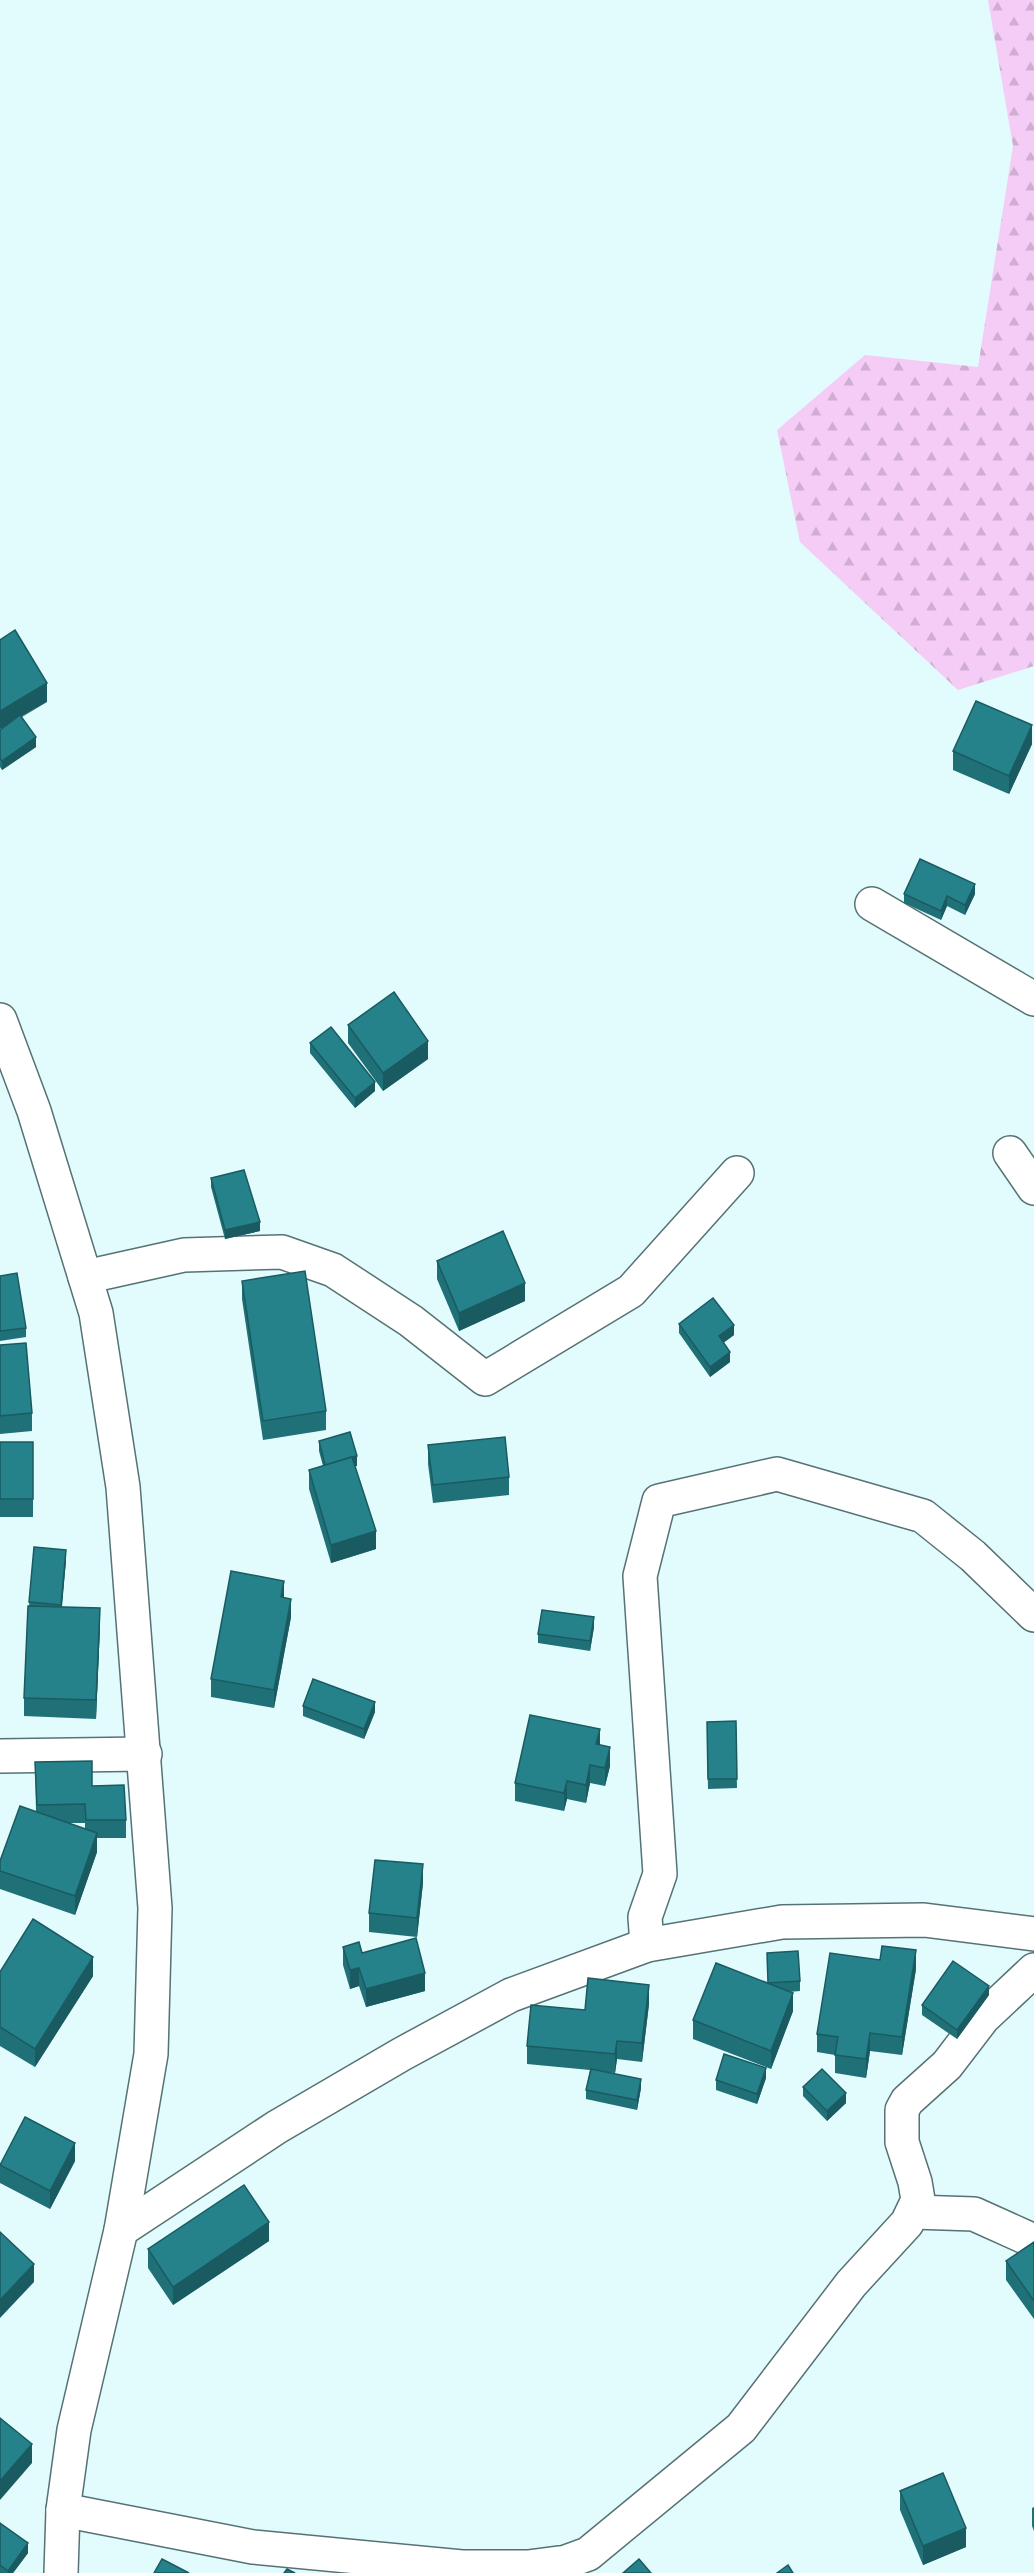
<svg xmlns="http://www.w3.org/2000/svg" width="1034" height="2573" font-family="'Golos Text',sans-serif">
<defs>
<pattern id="forest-firs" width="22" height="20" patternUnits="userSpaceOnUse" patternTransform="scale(1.5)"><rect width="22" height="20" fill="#f4ccf6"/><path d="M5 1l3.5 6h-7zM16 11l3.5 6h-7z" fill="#d0aed2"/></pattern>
</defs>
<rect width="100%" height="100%" fill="#e2fbfd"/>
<polygon fill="url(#forest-firs)" points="988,0 1034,0 1034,666 958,690 800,542 777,430 865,355 978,367 1013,146"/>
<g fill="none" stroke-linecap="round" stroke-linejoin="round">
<defs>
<g id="minor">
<polyline points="872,904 1034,999"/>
<polyline points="0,1020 34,1111 96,1313 123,1487 155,1908 151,2054 121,2230 74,2430 63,2510 61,2573"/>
<polyline points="1010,1153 1034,1188"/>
<polyline points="85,1277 184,1255 282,1252 333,1270 411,1321 485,1379 631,1291 737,1173"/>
<polyline points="0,1756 145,1754"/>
<polyline points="647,1945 645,1917 660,1874 640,1576 659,1501 777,1474 923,1516 973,1556 1034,1615"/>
<polyline points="914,2212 974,2214 1034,2241"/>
<polyline points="121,2230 277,2127 402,2054 511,1995 647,1945 782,1922 924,1920 1034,1934"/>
<polyline points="63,2510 253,2547 462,2567 528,2567 566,2562 588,2554 741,2428 851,2284 907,2223 918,2200 915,2182 902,2142 902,2110 907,2101 947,2065 983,2018 1034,1970"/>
</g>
</defs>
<use href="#minor" stroke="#567274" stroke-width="36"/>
<use href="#minor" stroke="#fff" stroke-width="33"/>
</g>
<g fill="#207077" fill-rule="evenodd">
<polygon points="47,702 22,717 36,747 2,770 0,767 0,730 5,727 0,729"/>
<polygon points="1032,744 1009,794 953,770 953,751"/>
<polygon points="904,894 975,894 965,915 947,906 941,920 904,903"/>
<polygon points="348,1025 428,1059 383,1091 348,1043"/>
<polygon points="310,1043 375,1091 355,1108 310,1053"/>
<polygon points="211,1178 260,1231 225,1239 211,1187"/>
<polygon points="437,1261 525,1301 459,1331 437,1279"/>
<polygon points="0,1276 26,1328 26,1337 0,1341"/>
<polygon points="242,1281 326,1411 326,1430 263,1440 242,1299"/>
<polygon points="679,1324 734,1335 723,1343 730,1362 710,1377 679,1333"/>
<polygon points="0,1345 32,1413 32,1431 0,1434"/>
<polygon points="319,1441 357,1466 355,1466 376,1549 331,1563 309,1489 309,1470 323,1466 319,1451"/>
<rect x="0" y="1442" width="33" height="75"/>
<polygon points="428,1445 509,1477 509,1495 433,1503 428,1464"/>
<polygon points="34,1547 66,1560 62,1607 100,1626 96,1719 24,1716 24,1698 29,1606"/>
<polygon points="284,1598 291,1617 274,1708 211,1697 211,1679"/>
<polygon points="594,1627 590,1651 538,1643 538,1634"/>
<polygon points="303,1706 375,1712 364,1739 303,1716"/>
<polygon points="736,1721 737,1788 708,1789 707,1722"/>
<polygon points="600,1745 610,1766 605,1786 590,1783 586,1803 567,1799 564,1811 515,1801 515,1783"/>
<path d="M35 1762 92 1786 126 1820V1838H97V1852L75 1915 0 1889V1861L36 1812ZM68 1823H85V1829Z"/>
<polygon points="423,1883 417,1937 369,1932 369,1913"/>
<polygon points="343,1947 362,1953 425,1991 366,2007 359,1986 350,1989 343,1965"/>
<polygon points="767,1953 800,1981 800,1991 789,1992 793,2011 771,2069 693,2039 693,2020 768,1983"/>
<polygon points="916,1969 902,2055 870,2051 866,2078 835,2073 835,2055 817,2052 817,2034"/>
<polygon points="0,1972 93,1976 35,2067 0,2046"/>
<polygon points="989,1995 957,2039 922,2015 922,2005"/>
<polygon points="649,2004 642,2062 617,2059 615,2073 603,2072 641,2088 637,2110 586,2099 586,2090 590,2070 527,2064 527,2046 585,2010"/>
<polygon points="766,2078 757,2104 716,2090 716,2080"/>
<polygon points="803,2087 846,2103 827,2121 803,2096"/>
<polygon points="75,2161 50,2209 0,2183 0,2165"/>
<polygon points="269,2241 173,2305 148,2268 148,2249"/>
<polygon points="1034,2242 1034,2319 1006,2280 1006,2261"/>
<polygon points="900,2491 966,2547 923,2565 900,2510"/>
<polygon points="1034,2507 1034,2531 1032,2526 1032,2508"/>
<polygon points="0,2523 28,2553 13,2573 0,2573"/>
</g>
<g fill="#1a5b61">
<polygon points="47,683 47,702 0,729 0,711"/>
<polygon points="1032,725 1032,744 1009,794 1009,776"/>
<polygon points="36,737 36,747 2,770 2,761"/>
<polygon points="975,884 975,894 965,915 965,905"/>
<polygon points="947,896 947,906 941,920 941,911"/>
<polygon points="428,1041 428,1059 383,1091 383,1073"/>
<polygon points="375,1082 375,1091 355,1108 355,1098"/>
<polygon points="260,1222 260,1231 225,1239 225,1230"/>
<polygon points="525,1283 525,1301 459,1331 459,1313"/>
<polygon points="734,1325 734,1335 719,1346 719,1336"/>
<polygon points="730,1352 730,1362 710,1377 710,1367"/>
<polygon points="357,1456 357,1466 325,1474 325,1465"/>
<polygon points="376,1531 376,1549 331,1563 331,1545"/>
<polygon points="66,1550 66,1560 61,1614 61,1605"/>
<polygon points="284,1581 284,1599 281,1597"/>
<polygon points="291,1599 291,1617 274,1708 274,1690"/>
<polygon points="100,1608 100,1626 96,1719 96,1700"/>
<polygon points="594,1617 594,1627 590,1651 590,1641"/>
<polygon points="375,1702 375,1712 364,1739 364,1729"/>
<polygon points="600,1729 600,1747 596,1744"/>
<polygon points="610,1747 610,1766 605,1786 605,1768"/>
<polygon points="590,1765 590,1783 586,1803 586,1785"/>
<polygon points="567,1781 567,1799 564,1811 564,1793"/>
<polygon points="97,1833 97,1852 75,1915 75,1896"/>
<polygon points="423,1864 423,1883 417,1937 417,1918"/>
<polygon points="916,1950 916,1969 902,2055 902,2037"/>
<polygon points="93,1957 93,1976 35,2067 35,2049"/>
<polygon points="359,1968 359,1986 350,1989 350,1970"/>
<polygon points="425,1973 425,1991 366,2007 366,1989"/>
<polygon points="649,1985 649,2004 642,2062 642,2043"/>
<polygon points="989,1986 989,1995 957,2039 957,2030"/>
<polygon points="793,1993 793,2011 771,2069 771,2051"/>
<polygon points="870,2033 870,2051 866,2078 866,2059"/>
<polygon points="617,2041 617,2059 615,2073 615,2054"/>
<polygon points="766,2068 766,2078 757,2104 757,2094"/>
<polygon points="641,2079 641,2088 637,2110 637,2100"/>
<polygon points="846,2093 846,2103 827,2121 827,2111"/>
<polygon points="75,2143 75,2161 50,2209 50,2191"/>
<polygon points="269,2222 269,2241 173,2305 173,2287"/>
<polygon points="34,2264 34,2282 0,2318 0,2300"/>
<polygon points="32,2444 32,2463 0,2500 0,2481"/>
<polygon points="966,2528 966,2547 923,2565 923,2546"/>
<polygon points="28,2543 28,2553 13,2573 8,2573 8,2571"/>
</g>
<g fill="#25828a" stroke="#1a5b61" stroke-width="1.5">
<polygon points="15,630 47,683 0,711 0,640"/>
<polygon points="976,701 1032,725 1009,776 953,751"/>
<polygon points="20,715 36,737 2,761 0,758 0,730"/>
<polygon points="920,859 975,884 965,905 947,896 941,911 904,894"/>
<polygon points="394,992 428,1041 383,1073 348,1025"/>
<polygon points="331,1027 375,1082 355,1098 310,1043"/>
<polygon points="244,1170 260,1222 225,1230 211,1178"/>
<polygon points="503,1231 525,1283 459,1313 437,1261"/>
<polygon points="305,1271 326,1411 263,1421 242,1281"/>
<polygon points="17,1273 26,1328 0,1331 0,1276"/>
<polygon points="713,1298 734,1325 719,1336 730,1352 710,1367 679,1324"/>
<polygon points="26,1343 32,1413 0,1416 0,1345"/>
<polygon points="350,1432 357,1456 352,1457 325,1465 319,1441"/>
<polygon points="505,1437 509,1477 433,1485 428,1445"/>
<rect x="0" y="1442" width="33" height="57"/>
<polygon points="352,1457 376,1531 331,1545 309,1470"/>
<polygon points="34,1547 66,1550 61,1605 29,1602"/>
<polygon points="231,1571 284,1581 281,1597 291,1599 274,1690 211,1679"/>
<polygon points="28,1606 100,1608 96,1700 24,1698"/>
<polygon points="542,1610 594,1617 590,1641 538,1634"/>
<polygon points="313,1679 375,1702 364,1729 303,1706"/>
<polygon points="530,1715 600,1729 596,1744 610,1747 605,1768 590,1765 586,1785 567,1781 564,1793 515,1783"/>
<polygon points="736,1721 737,1779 708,1779 707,1722"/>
<polygon points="92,1761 92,1786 124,1785 126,1820 86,1820 85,1804 37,1805 35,1762"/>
<polygon points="20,1806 97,1833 75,1896 0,1871 0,1861"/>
<polygon points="375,1860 423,1864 417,1918 369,1913"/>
<polygon points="33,1919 93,1957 35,2049 0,2027 0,1972"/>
<polygon points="416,1938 425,1973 366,1989 359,1968 350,1970 343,1947 359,1942 362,1953"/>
<polygon points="882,1946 916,1950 902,2037 870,2033 866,2059 835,2055 838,2037 817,2034 830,1953 880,1960"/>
<polygon points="798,1951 800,1981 768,1983 767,1953"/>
<polygon points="953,1961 989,1986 957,2030 922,2005"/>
<polygon points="716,1963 793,1993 771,2051 693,2020"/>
<polygon points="588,1978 649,1985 642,2043 617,2041 615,2054 527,2046 531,2005 585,2010"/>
<polygon points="724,2054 766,2068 757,2094 716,2080"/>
<polygon points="591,2069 641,2079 637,2100 586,2090"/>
<polygon points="822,2069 846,2093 827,2111 803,2087"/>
<polygon points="25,2117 75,2143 50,2191 0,2165"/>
<polygon points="244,2185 269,2222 173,2287 148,2249"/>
<polygon points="0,2232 34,2264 0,2300"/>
<polygon points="1034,2242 1034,2301 1006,2261"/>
<polygon points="0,2418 32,2444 0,2481"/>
<polygon points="943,2473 966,2528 923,2546 900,2491"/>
<polygon points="0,2523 28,2543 8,2571 0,2565"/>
<polygon points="162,2559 189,2573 154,2573"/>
<polygon points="639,2559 651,2573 623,2573"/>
<polygon points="788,2565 793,2573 777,2573"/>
<polygon points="287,2569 295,2573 284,2573"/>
</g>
</svg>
